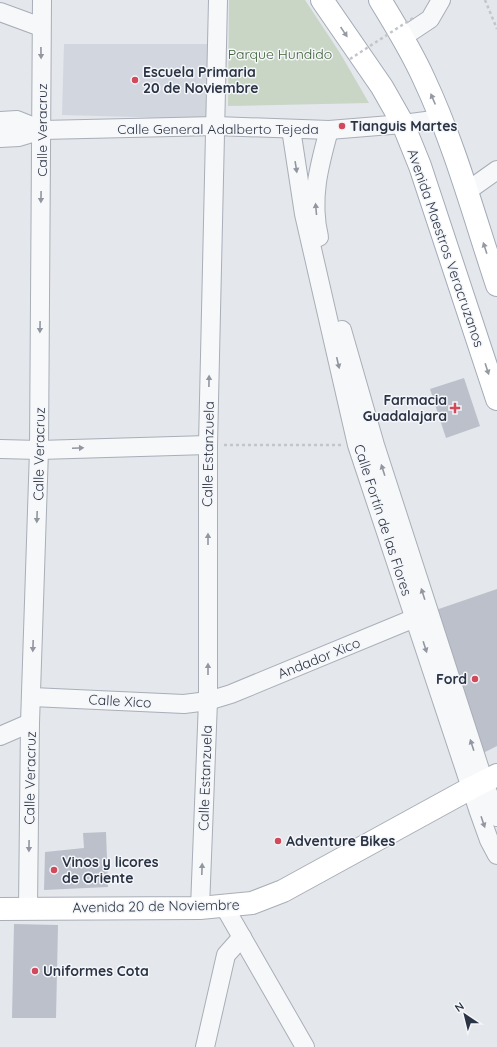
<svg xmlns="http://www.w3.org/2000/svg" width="497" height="1047" font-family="Quicksand,sans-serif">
<rect width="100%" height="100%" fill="#e4e7ec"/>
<polygon fill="#d2d6de" points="64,44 209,44 207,119 62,115"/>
<polygon fill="#c9d6c5" points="229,0 305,0 340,53 369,103 228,106"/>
<g fill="#bbc0ca">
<polygon points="464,378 480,426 446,438 430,389"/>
<polygon points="497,589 497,746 477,756 430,612"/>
<polygon points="106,832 108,887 44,890 45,852 84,848 83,833"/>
<polygon points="14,924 58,925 56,1018 12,1018"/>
</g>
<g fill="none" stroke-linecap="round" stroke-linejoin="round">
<defs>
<g id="minor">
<polyline points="0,12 41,27"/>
<polyline points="403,37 430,19 441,0"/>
<polyline points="0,121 17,120 42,130"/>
<polyline points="291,129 304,214 357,445 479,812 489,840 497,855"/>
<polyline points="0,138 19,137 42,130 216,126 329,130 403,124 441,119"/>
<polyline points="466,192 497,170"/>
<path d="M319 237C310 199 319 166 329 130"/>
<polyline points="342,330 375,445 484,782 497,817"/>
<polyline points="0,449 39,450 208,445"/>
<polyline points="32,697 184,704 208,701 231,694 427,613"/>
<polyline points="0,736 30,723"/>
<polyline points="224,906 305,1047"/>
<polyline points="28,908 30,723 39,450 42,0"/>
<polyline points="200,908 208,701 208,445 218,0"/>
<polyline points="205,1047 226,955 242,937"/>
</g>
<polyline id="secondary" points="0,909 200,908 252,903 283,891 471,788 497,775"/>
<g id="primary">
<polyline points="322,0 382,87 403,124 420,166 497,399"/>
<path d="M380 0C396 26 412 52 424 79 455 145 474 216 497 285"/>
</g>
</defs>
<use href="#minor" stroke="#a9aeb7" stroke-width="20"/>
<use href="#secondary" stroke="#a9aeb7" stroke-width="24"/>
<use href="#primary" stroke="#a3abb8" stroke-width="24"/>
<g stroke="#c2c5cb" stroke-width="2.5" stroke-dasharray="3 3" stroke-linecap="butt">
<polyline points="485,0 497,29"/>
<polyline points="224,445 341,445"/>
</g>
<use href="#minor" stroke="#f7f8fa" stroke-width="18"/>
<use href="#secondary" stroke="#fff" stroke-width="22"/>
<use href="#primary" stroke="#fff" stroke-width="22"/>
<polyline stroke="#c2c5cb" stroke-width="2.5" stroke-dasharray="3 3" stroke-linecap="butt" points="350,59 413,18"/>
</g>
<defs><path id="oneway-solid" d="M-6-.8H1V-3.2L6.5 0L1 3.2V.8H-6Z"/></defs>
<g fill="#959aa2">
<use href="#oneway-solid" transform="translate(344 32) rotate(56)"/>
<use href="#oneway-solid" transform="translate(433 99) rotate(-113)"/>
<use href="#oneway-solid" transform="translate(485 248) rotate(-108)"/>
<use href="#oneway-solid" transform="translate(487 369) rotate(72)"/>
</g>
<g fill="#9196a0">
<use href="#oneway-solid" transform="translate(41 53) rotate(89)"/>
<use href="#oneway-solid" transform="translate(296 167) rotate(81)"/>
<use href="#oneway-solid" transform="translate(41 197) rotate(91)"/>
<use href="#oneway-solid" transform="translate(316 209) rotate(-95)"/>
<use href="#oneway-solid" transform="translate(40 327) rotate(91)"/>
<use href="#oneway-solid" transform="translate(338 363) rotate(77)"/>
<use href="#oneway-solid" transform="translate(209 381) rotate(-89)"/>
<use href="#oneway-solid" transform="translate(78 448) rotate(-2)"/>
<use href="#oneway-solid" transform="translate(383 470) rotate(-108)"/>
<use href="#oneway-solid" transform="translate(37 517) rotate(92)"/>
<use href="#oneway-solid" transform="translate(208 539) rotate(-90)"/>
<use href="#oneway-solid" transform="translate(423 594) rotate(-108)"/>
<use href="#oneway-solid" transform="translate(33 646) rotate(92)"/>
<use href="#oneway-solid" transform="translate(425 647) rotate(72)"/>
<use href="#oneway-solid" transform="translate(208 669) rotate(-90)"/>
<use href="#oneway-solid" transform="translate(472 745) rotate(-108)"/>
<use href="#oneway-solid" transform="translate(483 822) rotate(71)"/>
<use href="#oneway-solid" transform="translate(29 846) rotate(91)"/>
<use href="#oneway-solid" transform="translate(202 869) rotate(-88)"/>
</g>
<g fill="#d1495b" stroke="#f4f6f9" stroke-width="1.5">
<circle cx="135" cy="80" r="4"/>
<circle cx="342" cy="126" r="4"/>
<path d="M453 402h4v4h4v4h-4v4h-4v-4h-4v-4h4z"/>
<circle cx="475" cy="679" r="4"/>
<circle cx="278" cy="841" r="4"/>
<circle cx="54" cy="870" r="4"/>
<circle cx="35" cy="971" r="4"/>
</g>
<g text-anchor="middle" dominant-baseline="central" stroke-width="3" stroke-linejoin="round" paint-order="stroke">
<g font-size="14" fill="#3f6138" stroke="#f4f6f9">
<text x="280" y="54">Parque Hundido</text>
</g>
<g font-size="14" font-weight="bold" fill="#2b3445" stroke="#f4f6f9" text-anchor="start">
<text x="143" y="72">Escuela Primaria<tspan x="143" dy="16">20 de Noviembre</tspan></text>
<text x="350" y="126">Tianguis Martes</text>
<text x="447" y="400" text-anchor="end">Farmacia<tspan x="447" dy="16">Guadalajara</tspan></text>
<text x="467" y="679" text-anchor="end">Ford</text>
<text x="286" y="841">Adventure Bikes</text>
<text x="62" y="862">Vinos y licores<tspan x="62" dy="16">de Oriente</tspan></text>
<text x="43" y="971">Uniformes Cota</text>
</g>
<g font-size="14" fill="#2b3445" stroke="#f4f6f9">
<text x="218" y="129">Calle General Adalberto Tejeda</text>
<text transform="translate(42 130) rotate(-90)">Calle Veracruz</text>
<text transform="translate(446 248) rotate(71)">Avenida Maestros Veracruzanos</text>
<text transform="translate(39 454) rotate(-89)">Calle Veracruz</text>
<text transform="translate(208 454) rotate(-89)">Calle Estanzuela</text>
<text transform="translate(383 520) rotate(72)">Calle Fortín de las Flores</text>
<text transform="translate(319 658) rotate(-22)">Andador Xico</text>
<text transform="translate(120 701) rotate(3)">Calle Xico</text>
<text transform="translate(30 778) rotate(-89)">Calle Veracruz</text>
<text transform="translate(205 778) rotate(-88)">Calle Estanzuela</text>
<text transform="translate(156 906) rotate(-1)">Avenida 20 de Noviembre</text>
</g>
</g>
<g transform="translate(465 1015) rotate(325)" stroke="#f4f6f9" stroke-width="3" paint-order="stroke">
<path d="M0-3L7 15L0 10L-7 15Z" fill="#2b3445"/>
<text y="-6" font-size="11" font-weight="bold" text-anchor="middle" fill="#2b3445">N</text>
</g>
</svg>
